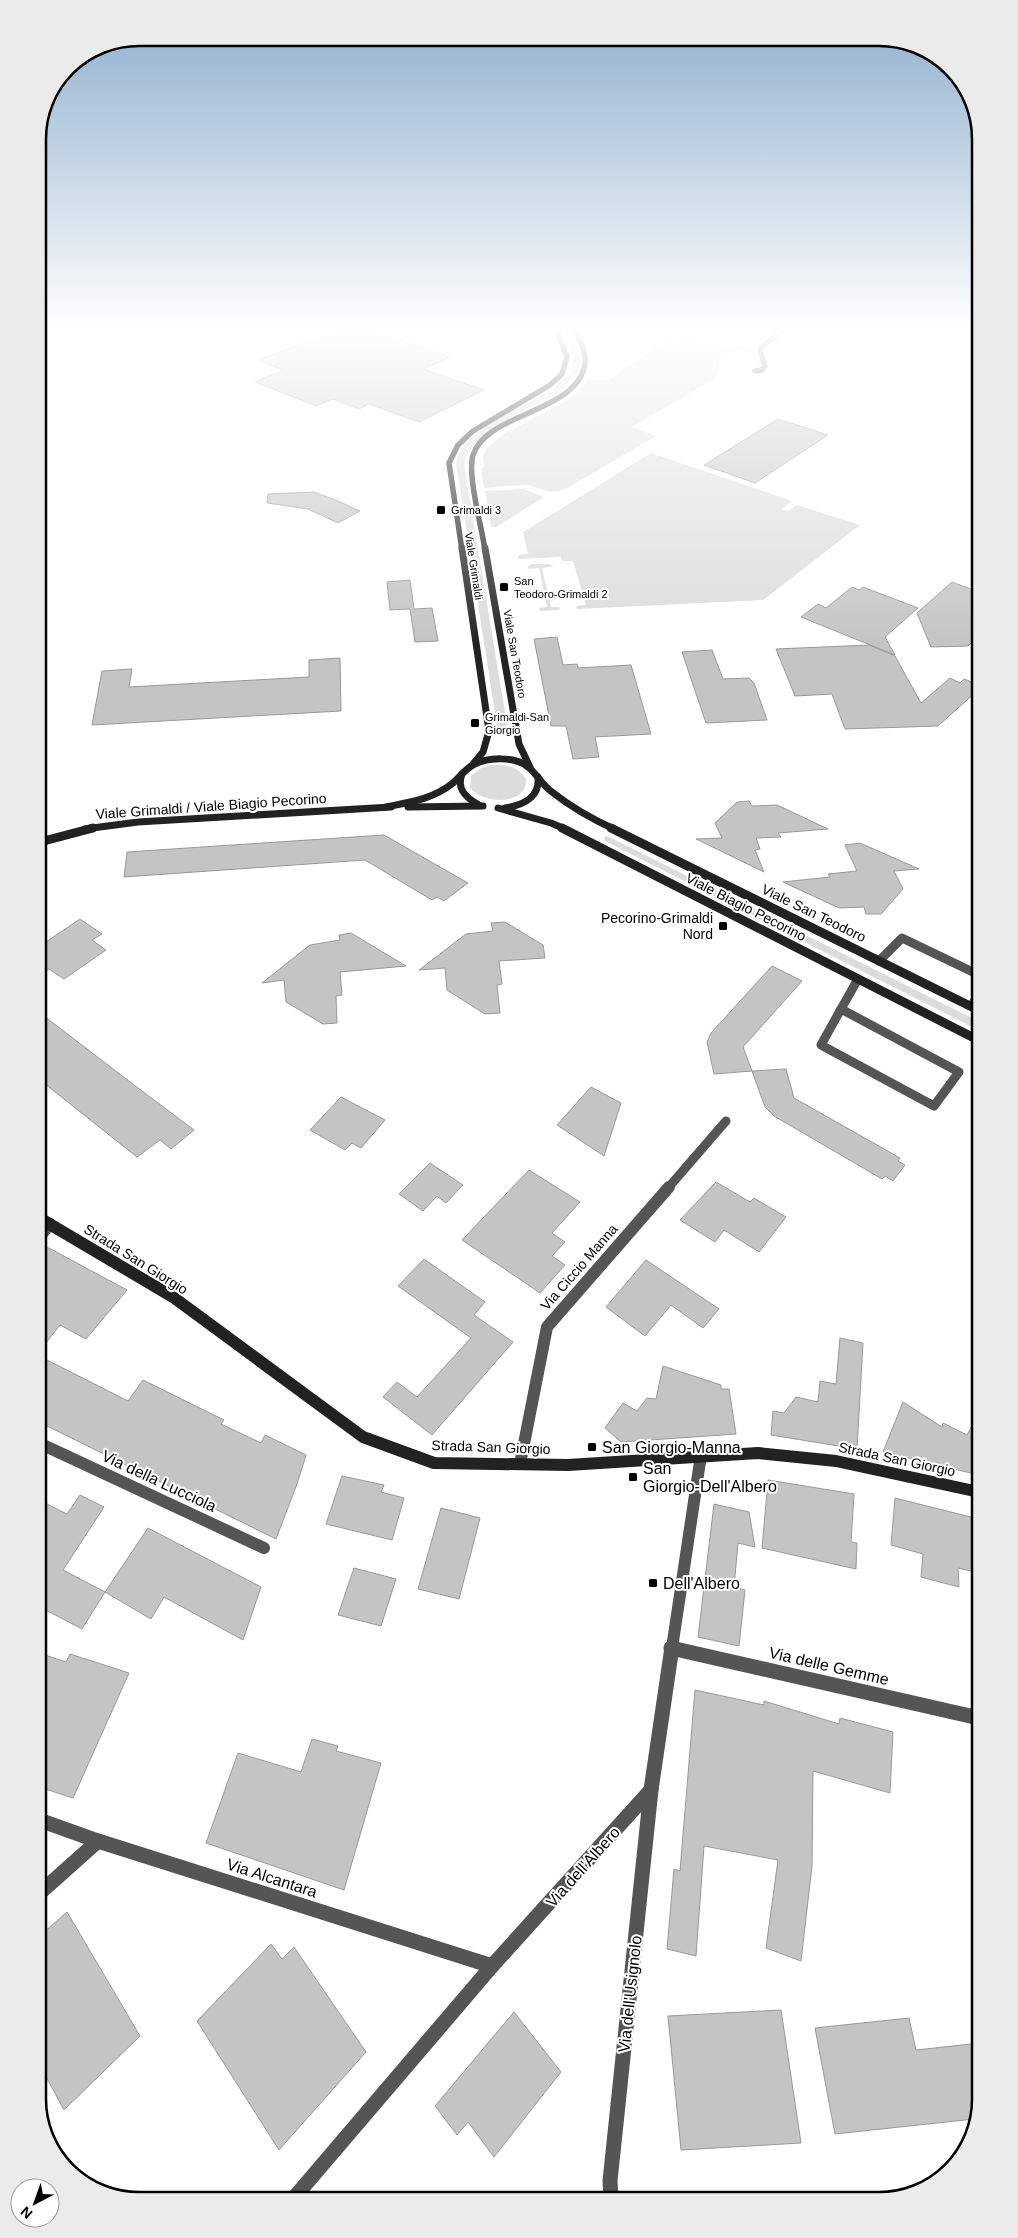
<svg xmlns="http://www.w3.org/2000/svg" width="1018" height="2238" font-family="Helvetica,sans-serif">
<rect width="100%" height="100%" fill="#fff"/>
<g fill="#dcdcdc">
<path d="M564 331H570C574 340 579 351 580 360 582 402 475 414 464 464L507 725 499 727 497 726 456 463C468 412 574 400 573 361 573 351 567 340 564 331Z"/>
<path d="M665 340 753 347V352L720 353 718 373 714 379 632 427 656 436 566 489C553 494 544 491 532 486 526 484 493 487 484 488L481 469 484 466 483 455 489 446 502 435 566 401 574 396 589 379 609 380Z"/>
<polygon points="651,453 792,501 782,509 788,511 797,505 860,525 763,600 577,609 576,606 586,605 573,561 562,561 561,557 519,559 518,555 528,554 523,532"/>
<polygon points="524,489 544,497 496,527 491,527 485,491"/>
<polygon points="532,564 549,564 554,566 542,568 551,607 559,607 560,610 540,611 539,608 547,607 539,568 528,569 528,566"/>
<path d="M491 765C505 764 519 767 526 779 528 806 481 805 470 787L471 776 481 768Z"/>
<polygon points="607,836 978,1021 978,1030 605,841 604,837"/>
</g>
<g fill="#c4c4c4" stroke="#999">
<polygon points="336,331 376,331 450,357 424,369 484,390 419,422 369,404 359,409 333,399 316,406 255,382 283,370 258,360"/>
<polygon points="778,419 828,435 755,483 704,465"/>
<polygon points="314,492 338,501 360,511 338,523 308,509 267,503 268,494"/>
<polygon points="410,580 414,609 432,608 438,641 415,642 410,609 390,610 387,582"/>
<polygon points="952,582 976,591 976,638 968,646 931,647 917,613"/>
<polygon points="852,587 859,590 863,587 918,608 885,637 895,655 801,617 818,604 826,608"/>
<polygon points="557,637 563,665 577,664 578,668 631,665 651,734 595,737 599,757 573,759 566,726 551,726 534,639"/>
<polygon points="869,645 895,656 921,703 950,678 960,683 964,679 977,684 977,691 938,726 845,729 832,694 795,696 776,649"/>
<polygon points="712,650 723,679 749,678 754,683 767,720 706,723 682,652"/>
<polygon points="340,658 341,711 92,725 102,671 132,669 129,687 309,677 309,660"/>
<polygon points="749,801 752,806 777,805 828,829 778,833 781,837 756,838 760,849 755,850 764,872 696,839 722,838 715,823 737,802"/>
<polygon points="384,835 468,883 444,901 437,897 432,900 365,860 124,877 127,852"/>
<polygon points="860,843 919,869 894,871 903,889 881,914 866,914 864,907 839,908 783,882 830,877 828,874 857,871 845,845"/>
<polygon points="80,919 102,934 92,940 106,950 64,979 49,969 40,975 40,946"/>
<polygon points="505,922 543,945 545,958 499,961 502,984 497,985 500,1013 485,1014 447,990 445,968 419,970 466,934 493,931 491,923"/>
<polygon points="351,933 406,966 340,972 342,995 336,996 337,1023 323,1024 286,1002 284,980 262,983 310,945 340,940 339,935"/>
<polygon points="772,966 802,981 743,1047 752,1071 714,1074 707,1042 711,1033"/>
<polygon points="40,1013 138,1088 194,1130 171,1149 160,1140 137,1157 40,1080"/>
<polygon points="786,1069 794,1098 900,1158 898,1161 905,1165 893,1181 885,1176 882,1179 774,1116 765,1107 752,1071"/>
<polygon points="591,1087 621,1103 604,1156 557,1125"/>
<polygon points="341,1097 385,1120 361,1148 352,1143 345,1150 310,1130"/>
<polygon points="430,1163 463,1185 446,1203 437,1196 423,1211 399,1194"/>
<polygon points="529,1170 580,1202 552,1233 565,1242 552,1256 565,1265 540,1293 462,1240"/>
<polygon points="716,1182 750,1202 754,1198 786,1217 759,1252 724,1230 715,1242 680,1220"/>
<polygon points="47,1247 127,1290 86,1339 60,1325 41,1349 41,1255"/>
<polygon points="424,1259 485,1302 474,1315 513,1342 432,1435 383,1397 397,1382 417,1397 471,1338 398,1286"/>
<polygon points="646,1260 719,1309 703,1328 671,1305 645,1336 606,1307"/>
<polygon points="840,1338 863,1343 857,1449 771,1435 773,1411 784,1413 796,1397 818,1402 820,1381 836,1384"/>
<polygon points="41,1357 128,1401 143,1380 224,1420 221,1424 261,1443 265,1435 306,1455 297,1484 276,1539 41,1423"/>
<polygon points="663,1366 721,1385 721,1389 729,1389 736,1434 621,1442 605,1428 623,1403 637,1411 647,1398 656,1399"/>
<polygon points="903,1402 942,1427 943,1423 967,1435 979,1413 979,1475 883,1452"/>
<polygon points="342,1476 384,1485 381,1492 404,1498 392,1540 326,1524"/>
<polygon points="768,1480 854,1494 851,1542 857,1543 856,1569 762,1548"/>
<polygon points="80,1495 104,1507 63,1570 105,1592 82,1629 42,1608 41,1501 67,1514"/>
<polygon points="895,1498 979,1519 979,1573 958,1568 959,1587 921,1577 923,1554 891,1545"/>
<polygon points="714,1504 749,1512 755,1547 738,1543 734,1587 745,1590 739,1646 698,1637"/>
<polygon points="441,1508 480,1518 459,1599 418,1589"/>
<polygon points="148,1528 261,1587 243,1640 164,1597 151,1619 105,1592"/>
<polygon points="354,1568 396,1579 381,1626 338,1615"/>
<polygon points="42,1654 66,1662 70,1654 129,1673 73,1798 42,1788"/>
<polygon points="695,1690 764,1705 764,1701 839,1724 840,1718 893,1732 890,1793 813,1771 812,1866 801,1961 766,1948 778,1860 704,1846 696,1956 667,1949 674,1869 680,1871"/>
<polygon points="312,1739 338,1746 336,1751 381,1763 344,1890 206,1843 238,1753 301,1772"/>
<polygon points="67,1912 140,2036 64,2110 43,2071 42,1934"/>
<polygon points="271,1944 282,1959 294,1947 366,2052 279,2150 197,2021"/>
<polygon points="781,2010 801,2143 681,2150 668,2016"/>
<polygon points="514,2012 561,2072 494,2157 468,2122 457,2135 435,2106"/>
<polygon points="909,2018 916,2050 980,2043 980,2099 974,2119 835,2134 815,2028"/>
</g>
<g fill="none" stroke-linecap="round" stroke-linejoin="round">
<polyline stroke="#555" stroke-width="5.5" points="755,371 762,370 765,366 760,351 761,347 783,331"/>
<g stroke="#555" stroke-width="9">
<polyline points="879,961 902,938 977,974"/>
<polyline points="971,1006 977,998"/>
<polygon points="841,1009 959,1072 934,1106 821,1045"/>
<polyline points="841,1009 858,979"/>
<polyline points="668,1188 726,1121"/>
</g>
<g stroke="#555" stroke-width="12">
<polyline points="41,1235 50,1224"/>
<polyline points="41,1444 264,1548"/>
<polyline points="520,1464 547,1327 669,1187"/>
<polyline points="672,1648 701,1455"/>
</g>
<g stroke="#555" stroke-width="15">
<polyline points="671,1648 979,1718"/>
<polyline points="42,1821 98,1841 492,1966"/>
<polyline points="42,1891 98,1841"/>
<polyline points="611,2197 610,2181 651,1790 672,1647"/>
<polyline points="293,2199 492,1966 651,1790"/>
</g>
<g stroke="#222" stroke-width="5.5">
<polyline points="462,550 449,463 458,445 473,431 550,385 562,374 567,357 557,331"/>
<path d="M485 550C482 528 467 475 473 455 487 412 577 413 585 364 587 353 580 341 576 331"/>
</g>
<g stroke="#222" stroke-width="7">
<polyline points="462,548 489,731 483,752 473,764"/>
<polyline points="485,548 519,744 530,767"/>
<path d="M462 774C456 789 466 798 479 805"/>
<path d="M386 807C411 802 433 799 453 783 460 777 465 769 473 765 487 757 515 756 528 767 537 774 542 785 552 792 571 807 592 819 614 829"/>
<polyline points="408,807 483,806"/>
<polyline points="498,808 551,823 565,829"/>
<path d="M505 808C523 805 540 798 538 777"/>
<polyline points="85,829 138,822 391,807"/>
</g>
<g stroke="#222" stroke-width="9">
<polyline points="562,828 978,1040"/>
<polyline points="611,828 978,1010"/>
<polyline points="40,842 93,828"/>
</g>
<polyline stroke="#222" stroke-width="12" points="41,1219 173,1297 363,1437 434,1463 568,1465 758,1453 836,1461 979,1492"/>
</g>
<linearGradient id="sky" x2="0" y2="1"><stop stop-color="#8cadcc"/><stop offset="0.51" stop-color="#fff"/><stop offset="1" stop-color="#fff" stop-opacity="0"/></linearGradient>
<rect width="1018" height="645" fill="url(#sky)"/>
<g fill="#000" stroke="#fff" stroke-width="2">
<rect x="436" y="505" width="10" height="10" rx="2.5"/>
<rect x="499" y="582" width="10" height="10" rx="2.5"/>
<rect x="470" y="718" width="10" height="10" rx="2.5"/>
<rect x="718" y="921" width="10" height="10" rx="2.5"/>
<rect x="587" y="1442" width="10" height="10" rx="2.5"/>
<rect x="628" y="1472" width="10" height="10" rx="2.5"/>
<rect x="648" y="1578" width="10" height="10" rx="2.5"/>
</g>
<g text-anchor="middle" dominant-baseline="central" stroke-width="4" stroke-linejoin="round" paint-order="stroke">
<g font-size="11" fill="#000" stroke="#fff" text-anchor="start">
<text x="451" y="510">Grimaldi 3</text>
<text x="514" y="581">San<tspan x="514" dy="13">Teodoro-Grimaldi 2</tspan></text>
<text x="485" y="717">Grimaldi-San<tspan x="485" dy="13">Giorgio</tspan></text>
</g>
<g font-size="11" fill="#000" stroke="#fff">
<text transform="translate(474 566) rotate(81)">Viale Grimaldi</text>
<text transform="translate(515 654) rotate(80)">Viale San Teodoro</text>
</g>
<g font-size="14" fill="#000" stroke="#fff">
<text transform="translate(211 806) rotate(-4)">Viale Grimaldi / Viale Biagio Pecorino</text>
<text transform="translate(746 907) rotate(27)">Viale Biagio Pecorino</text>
<text transform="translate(814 913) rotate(26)">Viale San Teodoro</text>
<text transform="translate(136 1259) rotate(32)">Strada San Giorgio</text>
<text transform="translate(579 1267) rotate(-49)">Via Ciccio Manna</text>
<text transform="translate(491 1447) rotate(2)">Strada San Giorgio</text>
<text transform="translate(897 1459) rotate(12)">Strada San Giorgio</text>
</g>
<g font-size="14" fill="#000" stroke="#fff" text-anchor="end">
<text x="713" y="918">Pecorino-Grimaldi<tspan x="713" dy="16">Nord</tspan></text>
</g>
<g font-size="16" fill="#000" stroke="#fff" text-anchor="start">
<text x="602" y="1447">San Giorgio-Manna</text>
<text x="643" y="1468">San<tspan x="643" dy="18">Giorgio-Dell'Albero</tspan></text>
<text x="663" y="1583">Dell'Albero</text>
</g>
<g font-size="16" fill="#000" stroke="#fff">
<text transform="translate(159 1481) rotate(25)">Via della Lucciola</text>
<text transform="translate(829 1666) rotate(13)">Via delle Gemme</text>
<text transform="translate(583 1867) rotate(-48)">Via dell'Albero</text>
<text transform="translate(272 1878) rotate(18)">Via Alcantara</text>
<text transform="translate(630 1994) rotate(-84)">Via dell'Usignolo</text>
</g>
</g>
<path d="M0 0H1018V2238H0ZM139 46H879A93 93 0 0 1 972 139V2099A93 93 0 0 1 879 2192H139A93 93 0 0 1 46 2099V139A93 93 0 0 1 139 46Z" fill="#ebebeb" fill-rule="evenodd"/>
<path fill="none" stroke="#000" stroke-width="2.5" d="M139 46H879A93 93 0 0 1 972 139V2099A93 93 0 0 1 879 2192H139A93 93 0 0 1 46 2099V139A93 93 0 0 1 139 46Z"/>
<g transform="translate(35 2203) rotate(221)"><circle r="24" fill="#ffffff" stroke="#999999"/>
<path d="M0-4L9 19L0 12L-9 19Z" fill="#000000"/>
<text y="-8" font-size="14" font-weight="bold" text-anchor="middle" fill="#000000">N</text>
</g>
</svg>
